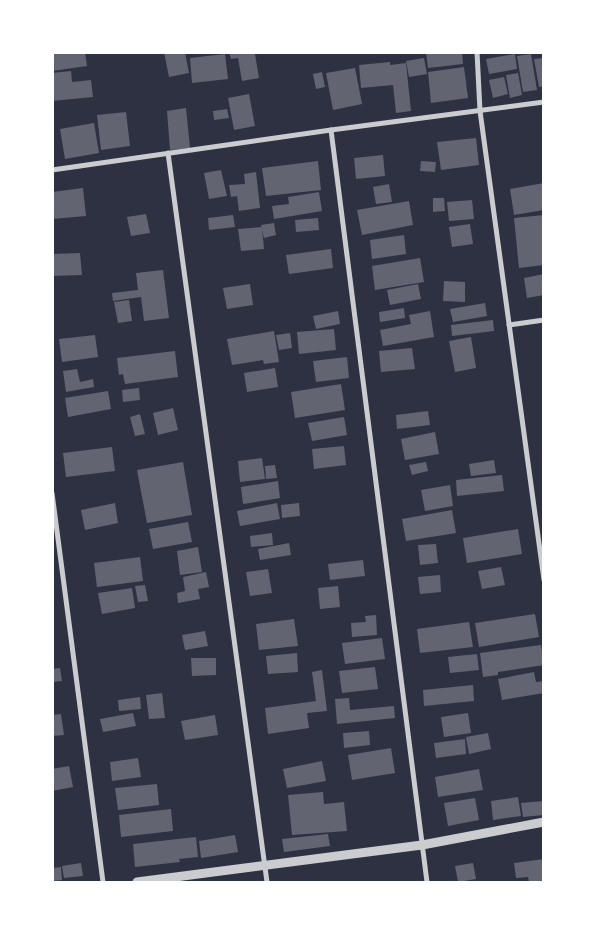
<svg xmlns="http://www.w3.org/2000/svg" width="596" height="935" font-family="Spectral,serif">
<rect width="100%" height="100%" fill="#2d3142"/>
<g fill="#626471">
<polygon points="52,52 85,52 87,66 52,71"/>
<polygon points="164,52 185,52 189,73 169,77"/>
<polygon points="229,52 255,54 259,78 242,81 238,58 231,59"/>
<polygon points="426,52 462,52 463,64 428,68"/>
<polygon points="225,54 228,79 192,83 190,58"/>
<polygon points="515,54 517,69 489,74 486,59"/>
<polygon points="531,54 537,90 523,92 517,56"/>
<polygon points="424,58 427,74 409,77 406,61"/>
<polygon points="544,58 544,86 539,87 534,59"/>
<polygon points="390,62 390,65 406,63 411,111 396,113 393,85 361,88 359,65"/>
<polygon points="464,67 468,98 431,103 428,72"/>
<polygon points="355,68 362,104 333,110 326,73"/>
<polygon points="71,71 72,82 91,80 93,97 52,101 52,73"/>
<polygon points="322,72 325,87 316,89 313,74"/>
<polygon points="518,73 522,95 510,98 506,75"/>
<polygon points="504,77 508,94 493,98 489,80"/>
<polygon points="249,94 255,126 234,130 228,98"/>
<polygon points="186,108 190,148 170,150 167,111"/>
<polygon points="227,109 229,118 214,120 213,111"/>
<polygon points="126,112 130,146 101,150 97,115"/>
<polygon points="94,123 99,153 65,159 60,129"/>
<polygon points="476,138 479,165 441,170 437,142"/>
<polygon points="383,155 385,176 356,179 354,158"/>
<polygon points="318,161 321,190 266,196 262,168"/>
<polygon points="421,161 436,162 435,172 420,171"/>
<polygon points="221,170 227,196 209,199 204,173"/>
<polygon points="256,172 260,208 239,211 237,196 231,197 229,185 245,184 244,174"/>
<polygon points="544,183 544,210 514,215 510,189"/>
<polygon points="389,184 392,202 376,204 373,187"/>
<polygon points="83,188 86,216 52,219 52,192"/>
<polygon points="319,192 322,211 274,219 272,206 289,204 288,197"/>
<polygon points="433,198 444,198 445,211 433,212"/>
<polygon points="472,200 474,219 449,221 447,202"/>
<polygon points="409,201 413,225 362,235 357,210"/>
<polygon points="146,214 150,233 131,236 127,217"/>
<polygon points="233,215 235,227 209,230 208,218"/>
<polygon points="544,215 544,265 519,268 514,218"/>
<polygon points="318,218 319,230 296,232 295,220"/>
<polygon points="274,223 276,235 264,238 261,225"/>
<polygon points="470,224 473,244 452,247 449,227"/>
<polygon points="262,227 264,249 241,251 238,229"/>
<polygon points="404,235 406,254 372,259 370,240"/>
<polygon points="331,249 333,268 289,274 286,255"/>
<polygon points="80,253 82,275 52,276 52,254"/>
<polygon points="420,258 424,282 375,290 372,266"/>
<polygon points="163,270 169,318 144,321 141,297 113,301 112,293 138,290 136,273"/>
<polygon points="544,274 544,295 527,298 524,278"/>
<polygon points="444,281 465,282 465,302 443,301"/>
<polygon points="250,284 253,305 227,309 223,288"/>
<polygon points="418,284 421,299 390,305 387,290"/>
<polygon points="129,300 132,321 118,323 114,302"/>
<polygon points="485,303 487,316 453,322 450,309"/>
<polygon points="404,308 405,318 380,322 379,312"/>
<polygon points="338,311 340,324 316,329 313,316"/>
<polygon points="430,311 434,337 383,346 380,330 411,324 409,315"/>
<polygon points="493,320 494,331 452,336 451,325"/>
<polygon points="334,329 336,350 299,354 297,332"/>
<polygon points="274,331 279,362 264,364 263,360 232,365 227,339"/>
<polygon points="290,333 292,348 279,350 276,335"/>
<polygon points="95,335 98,357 62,362 59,339"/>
<polygon points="471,337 476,368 455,372 449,341"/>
<polygon points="412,348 415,369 381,372 379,351"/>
<polygon points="175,351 178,377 125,384 123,374 119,375 117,358"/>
<polygon points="347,357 349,378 316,382 313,361"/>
<polygon points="275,368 278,387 247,392 244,373"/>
<polygon points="77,369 80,382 93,379 94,387 66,392 63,371"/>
<polygon points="341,384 345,410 295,418 291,392"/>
<polygon points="139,388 140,400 123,402 122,390"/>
<polygon points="108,391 111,409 68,417 65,398"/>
<polygon points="173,408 178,430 158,435 153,413"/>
<polygon points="428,411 430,425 397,429 396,415"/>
<polygon points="140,414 145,434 135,436 130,417"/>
<polygon points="344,417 347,435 312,441 308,423"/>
<polygon points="435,432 439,454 405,460 401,439"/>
<polygon points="344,446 346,465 314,469 312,449"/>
<polygon points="112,447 115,471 66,477 63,453"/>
<polygon points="262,458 265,479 240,482 238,461"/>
<polygon points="494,460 496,473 471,476 469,464"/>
<polygon points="183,462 192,515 147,523 137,470"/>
<polygon points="426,462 428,471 412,475 409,465"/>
<polygon points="275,465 277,478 266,479 265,466"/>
<polygon points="502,475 504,491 457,496 456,480"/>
<polygon points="278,481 280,498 243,504 241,487"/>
<polygon points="450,485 453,506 425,511 421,490"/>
<polygon points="115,503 118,523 85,530 81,510"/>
<polygon points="277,503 280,519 240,526 237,511"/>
<polygon points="299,503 300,516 282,518 281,505"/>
<polygon points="452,510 456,533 406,541 402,519"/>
<polygon points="188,522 192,542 153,549 149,529"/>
<polygon points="518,529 522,554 467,563 463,538"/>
<polygon points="272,533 273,545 251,547 250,536"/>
<polygon points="289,543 291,555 260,560 258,549"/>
<polygon points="436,544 438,563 420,565 418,545"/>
<polygon points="198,547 202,572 180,575 177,551"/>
<polygon points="140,557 143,581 97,587 94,563"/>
<polygon points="363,560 365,576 330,580 328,564"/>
<polygon points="501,567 505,585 482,589 478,571"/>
<polygon points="268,569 272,593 250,596 246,572"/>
<polygon points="206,572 209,587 198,589 200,599 178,603 177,593 185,591 183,577"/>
<polygon points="440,575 441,592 420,594 418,577"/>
<polygon points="145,585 148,601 138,602 135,586"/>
<polygon points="338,586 340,607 320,609 318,588"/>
<polygon points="132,588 135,608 102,614 98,593"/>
<polygon points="535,614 539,637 479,647 475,623"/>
<polygon points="376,615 377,635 352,637 351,623 366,622 365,616"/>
<polygon points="294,619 298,646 259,650 256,624"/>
<polygon points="469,622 473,647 420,653 417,629"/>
<polygon points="205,631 208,646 185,650 182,635"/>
<polygon points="382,638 385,659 345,664 342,643"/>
<polygon points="541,645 544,665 498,672 498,675 483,677 480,653"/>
<polygon points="297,653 298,672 268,674 266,656"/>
<polygon points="477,654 479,670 450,673 448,657"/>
<polygon points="191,658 216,658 216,675 192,676"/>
<polygon points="375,667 378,689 342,693 339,671"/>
<polygon points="60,668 62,681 52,682 52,669"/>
<polygon points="322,670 327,711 307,713 309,728 268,734 265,708 316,701 312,672"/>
<polygon points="534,672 536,682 544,681 544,693 502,700 498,679"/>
<polygon points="473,685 474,701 424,706 423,690"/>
<polygon points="162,693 165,718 149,719 146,695"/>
<polygon points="140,697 141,709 119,711 118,700"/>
<polygon points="349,698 350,710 394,706 395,718 337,724 335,699"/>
<polygon points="133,713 136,726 103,732 100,719"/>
<polygon points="468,713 471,733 444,737 441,717"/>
<polygon points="61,714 64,735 52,736 52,715"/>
<polygon points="215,715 218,735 185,740 181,721"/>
<polygon points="369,731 370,745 344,748 343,733"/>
<polygon points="488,733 491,749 469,754 466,737"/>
<polygon points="465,739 466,754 436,758 434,743"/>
<polygon points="391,748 395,773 352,780 348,755"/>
<polygon points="138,758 141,777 112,781 110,762"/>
<polygon points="322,761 326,781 287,788 283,769"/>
<polygon points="69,766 73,787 52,791 52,769"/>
<polygon points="479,769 483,790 438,797 435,777"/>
<polygon points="157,784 159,805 118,810 115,788"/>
<polygon points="323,792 324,804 344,802 347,831 292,835 288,795"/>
<polygon points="518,797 521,816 493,820 491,801"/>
<polygon points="475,798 479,820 448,826 444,803"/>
<polygon points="544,801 544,815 523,817 521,803"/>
<polygon points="171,809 173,831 121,837 119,815"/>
<polygon points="328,834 330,846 284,852 282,839"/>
<polygon points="235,835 238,852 201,858 199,841"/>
<polygon points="196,837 198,857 179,859 180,862 135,867 133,844"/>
<polygon points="544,859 544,882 529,882 528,877 516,878 514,863"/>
<polygon points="81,863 83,876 64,878 62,866"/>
<polygon points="473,863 476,879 458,882 455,866"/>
<polygon points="61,867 62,880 52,881 52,868"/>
</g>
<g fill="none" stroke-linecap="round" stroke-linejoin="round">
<g stroke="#caccd0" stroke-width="5">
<polyline points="477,52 480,111 544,580"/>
<polyline points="331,130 427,882"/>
<polyline points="168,153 267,882"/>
<polyline points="52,170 331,130 544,102"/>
<polyline points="509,325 544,320"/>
<polyline points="52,493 103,882"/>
</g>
<polyline stroke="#caccd0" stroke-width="9" points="137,882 422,845 544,822"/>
</g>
<rect width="596" height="935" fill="none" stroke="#ffffff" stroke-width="108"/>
</svg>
